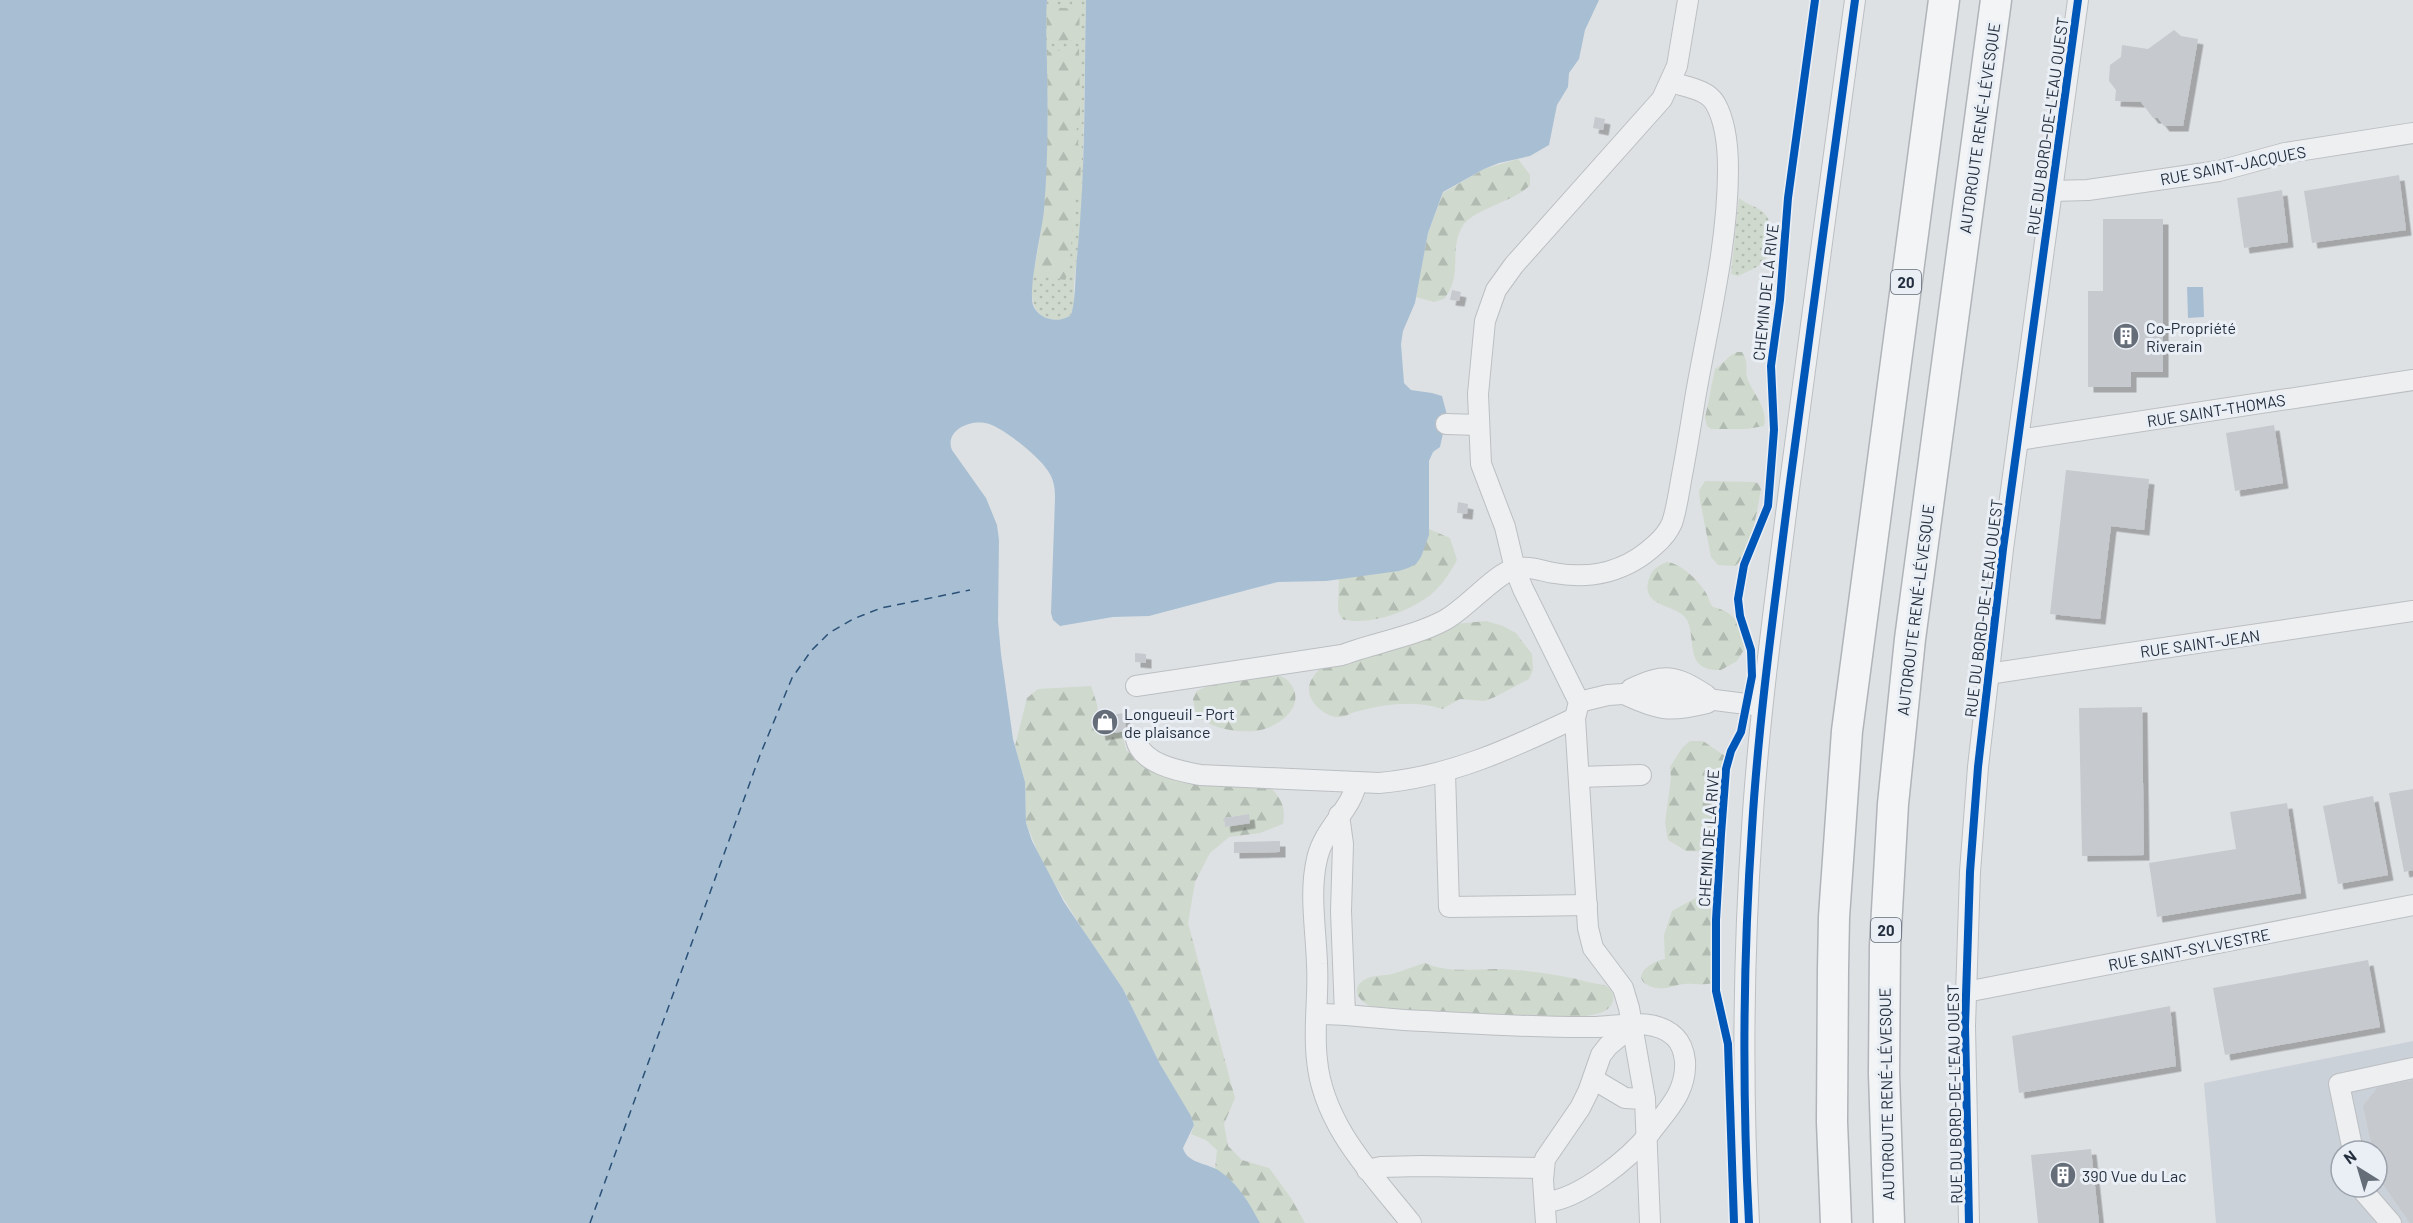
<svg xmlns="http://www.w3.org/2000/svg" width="2413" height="1223" font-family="Barlow,sans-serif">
<defs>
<pattern id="grass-dots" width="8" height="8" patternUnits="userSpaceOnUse" patternTransform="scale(1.5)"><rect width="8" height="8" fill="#cfd9cd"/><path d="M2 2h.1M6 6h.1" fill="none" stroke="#b2bbb1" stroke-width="1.8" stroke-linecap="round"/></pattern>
<pattern id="forest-firs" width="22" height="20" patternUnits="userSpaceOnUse" patternTransform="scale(1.5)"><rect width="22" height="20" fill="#cfd9cd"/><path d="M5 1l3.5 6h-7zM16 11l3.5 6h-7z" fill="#b2bbb1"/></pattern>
<filter id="shadow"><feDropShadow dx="5.5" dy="5.5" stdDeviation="0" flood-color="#0004"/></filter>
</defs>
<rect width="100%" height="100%" fill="#dee1e4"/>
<path fill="#cbd1d8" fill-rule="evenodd" d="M2413 1041V1223H2216L2204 1083ZM2341 1151H2377V1187H2341Z"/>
<g fill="url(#grass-dots)">
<path d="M1047 0H1086L1082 212 1074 284V306L1071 315C1059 324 1039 320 1034 305 1027 284 1038 258 1041 237 1049 185 1048 130 1047 78 1047 52 1044 25 1047 0Z"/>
<path d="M1739 198C1747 205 1757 206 1764 213 1771 220 1770 227 1771 236 1772 262 1760 266 1738 276L1731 274Z"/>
</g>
<g fill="url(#forest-firs)" fill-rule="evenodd">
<polygon points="1073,0 1080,0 1079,40 1047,41 1046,6 1071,9"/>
<path d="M1079 48 1080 114 1076 132 1081 158 1080 189 1075 199 1069 271 1065 280 1044 276 1034 271C1049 199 1048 126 1047 52Z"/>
<path d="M1518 159 1530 175V185C1514 202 1472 209 1462 227 1448 253 1464 274 1444 299L1434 302 1416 297 1428 233 1443 193 1484 169Z"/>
<path d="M1737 352H1742C1750 364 1744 369 1748 380 1754 395 1768 408 1764 426L1747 429H1711L1707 426 1705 418 1715 369C1724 364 1727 356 1737 352Z"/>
<path d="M1705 481 1755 482 1759 484 1761 489C1758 506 1750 557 1735 566L1718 565 1711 557 1700 500 1699 491Z"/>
<path d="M1429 529 1450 538 1457 560C1451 571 1444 582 1435 591 1414 610 1370 627 1342 619L1338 611 1339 578 1399 571 1421 557Z"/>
<path d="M1667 562C1682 564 1698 580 1706 593 1709 598 1709 602 1713 607 1735 612 1742 625 1745 648L1737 661 1721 670C1683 671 1697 639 1687 620 1678 603 1637 609 1650 576 1654 568 1659 565 1667 562Z"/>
<path d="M1486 621 1503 626 1516 633 1532 654 1533 670 1529 679 1495 697 1484 701 1460 699 1442 709C1416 700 1386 704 1359 711 1352 712 1344 718 1337 717 1325 716 1309 703 1309 690 1308 681 1317 671 1323 666L1455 624Z"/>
<path d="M1264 674C1276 675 1285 674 1292 686 1306 709 1274 730 1254 731 1233 732 1212 729 1196 715L1193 699 1197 691 1220 680Z"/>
<path d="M1091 686 1097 704 1100 734 1122 731 1126 750 1153 770 1270 787C1281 798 1286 807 1283 824L1260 833 1229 837 1210 853 1195 882 1188 923 1235 1098 1224 1124 1228 1146 1242 1160 1269 1168 1291 1198 1305 1223H1260C1248 1201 1236 1183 1215 1169L1217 1150 1206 1140 1191 1134 1194 1125 1191 1117 1160 1064 1123 989 1094 948 1043 865 1026 823 1025 782 1015 746 1027 698 1038 689ZM1248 814 1250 824 1225 827 1224 818Z"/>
<polygon points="1690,741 1703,741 1725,756 1716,852 1686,851 1668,840 1665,823 1671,778 1670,767 1682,748"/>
<path d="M1703 894 1711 900 1712 983C1702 986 1694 983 1684 984 1674 985 1666 990 1656 988 1627 981 1647 962 1665 959L1664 935 1672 911Z"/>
<path d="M1425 963C1450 974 1475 968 1502 969 1532 971 1563 975 1592 983 1598 984 1605 984 1609 988 1613 992 1614 996 1613 1001 1609 1015 1589 1015 1577 1017L1430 1015 1374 1008C1362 1003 1348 991 1364 980 1371 975 1383 976 1392 974 1403 971 1414 966 1425 963Z"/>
</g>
<g fill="#a8bfd3">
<path d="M0 0H1047C1045 22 1047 46 1047 68 1048 116 1048 163 1044 210 1042 232 1028 287 1033 305 1039 320 1059 324 1071 315 1076 301 1075 274 1077 257 1086 171 1084 86 1086 0H1599L1585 30 1579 59 1569 73 1568 87 1557 105 1549 145 1530 156 1499 163 1484 169 1443 192 1428 233 1415 303 1403 331 1401 344 1404 383 1411 390 1432 393 1442 396 1447 415 1440 447 1433 452 1429 461V535L1421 557 1416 564 1408 568 1399 571 1326 581 1278 582 1149 616 1113 617 1060 626 1053 620 1051 613 1055 498C1055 488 1054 480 1048 471 1039 457 1005 429 989 424 972 418 944 430 952 450L986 498 997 525 999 540 998 621 1001 654 1013 739 1025 782 1026 823 1032 841 1064 902 1123 989 1160 1064 1191 1116 1194 1125 1183 1148C1187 1163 1206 1163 1218 1170 1238 1183 1249 1203 1260 1223H0Z"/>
<polygon points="2187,287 2203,287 2204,317 2188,318"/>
</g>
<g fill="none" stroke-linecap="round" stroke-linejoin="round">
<polyline stroke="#2a5077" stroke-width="1.5" stroke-dasharray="8 6" stroke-linecap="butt" points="590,1223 760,755 792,678 811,651 829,633 853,619 881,608 970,590"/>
</g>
<g fill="#c6c9cd" filter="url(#shadow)">
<polygon points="2174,30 2181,36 2198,39 2183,126 2164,126 2158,118 2153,118 2141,102 2115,101 2116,90 2109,81 2110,65 2121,57 2122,45 2148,49"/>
<polygon points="1595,117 1605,119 1603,130 1593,128"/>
<polygon points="2399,175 2406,230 2312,243 2304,191"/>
<polygon points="2282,190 2288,242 2244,248 2237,198"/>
<polygon points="2103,219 2163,219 2163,372 2131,372 2131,387 2088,387 2088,291 2103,291"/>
<polygon points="1452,290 1461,292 1459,301 1450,300"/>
<polygon points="2274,425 2283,483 2235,491 2226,433"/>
<polygon points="2066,470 2149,479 2144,530 2111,526 2100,619 2050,614"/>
<polygon points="1458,502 1468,504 1467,514 1457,513"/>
<polygon points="1135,653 1146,654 1146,663 1135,662"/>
<polygon points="2142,707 2144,855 2082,856 2079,708"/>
<polygon points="1124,713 1126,731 1100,735 1098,717"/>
<polygon points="2413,789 2413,870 2404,872 2389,793"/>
<polygon points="2373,796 2388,875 2338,884 2323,806"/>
<polygon points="2287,803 2301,893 2157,917 2149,863 2236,849 2230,812"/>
<polygon points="1249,814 1250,823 1225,827 1224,818"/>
<polygon points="1280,841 1280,852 1234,853 1234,842"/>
<polygon points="2368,960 2380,1027 2225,1055 2213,988"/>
<polygon points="2170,1006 2176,1066 2019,1093 2012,1036"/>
<polygon points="2413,1080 2413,1223 2410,1223 2380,1180 2377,1151 2373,1151 2363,1106 2378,1087"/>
<polygon points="2091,1149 2099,1223 2038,1223 2031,1155"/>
</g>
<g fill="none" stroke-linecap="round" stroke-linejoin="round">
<defs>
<g id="minor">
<polyline points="2052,191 2088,190 2219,171 2285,153 2413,133"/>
<polyline points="1446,424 1479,425"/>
<polyline points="2018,440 2413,380"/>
<polyline points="1988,674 2413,611"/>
<path d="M1136 686 1342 655C1376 642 1413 637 1445 620 1467 608 1495 574 1514 569 1527 565 1542 571 1554 573 1592 580 1627 571 1655 545 1662 539 1668 532 1672 523 1677 508 1679 491 1682 475 1687 449 1691 424 1695 399 1708 323 1728 246 1728 169 1728 148 1726 122 1715 103 1707 89 1685 87 1671 82"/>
<path d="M1631 689C1665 673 1675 675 1706 695"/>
<path d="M1626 695C1661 711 1670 712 1707 703"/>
<polyline points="1579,702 1608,695 1652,692 1762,706"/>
<path d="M1136 739C1141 764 1179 771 1200 775L1379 783C1450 777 1512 748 1575 718"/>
<polyline points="1445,772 1449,907 1587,905"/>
<polyline points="1579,777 1641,775"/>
<path d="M1356 783C1353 808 1323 829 1317 859 1309 892 1316 930 1317 964 1319 996 1313 1028 1317 1060 1323 1125 1372 1174 1411 1223"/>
<polyline points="1339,815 1343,844 1341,911 1345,1014"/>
<polyline points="1966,992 2413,905"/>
<path d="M1318 1014C1347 1014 1375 1018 1404 1020 1468 1023 1532 1028 1596 1027 1620 1026 1655 1017 1675 1037 1682 1044 1684 1052 1685 1061 1687 1092 1667 1110 1650 1133 1629 1159 1580 1199 1546 1202"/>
<polyline points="1593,1079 1625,1098 1645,1099"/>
<polyline points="2353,1151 2339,1084 2413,1068"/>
<polyline points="1367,1170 1381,1167 1421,1166 1543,1168"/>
<polyline points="2362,1187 2364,1192 2391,1223"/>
<polyline points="1546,1223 1543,1180 1545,1159 1580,1108 1588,1092 1601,1055 1608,1046 1633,1025"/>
<polyline points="1650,1223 1645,1099 1629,1008 1623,988 1593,948 1588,928 1575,718 1579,702 1523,589 1515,569 1505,527 1481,464 1478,394 1485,321 1496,290 1514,265 1662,99 1677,66 1688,0"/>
<path d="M1749 1223C1742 1091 1743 959 1752 828 1759 715 1775 602 1789 490 1810 327 1833 163 1855 0"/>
<polyline points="1969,1223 1965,1026 1970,872 1978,767 2003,549 2078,0"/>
</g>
<g id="highway">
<polyline points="1836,1223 1832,1122 1833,969 1834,917 1847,731 1944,0"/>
<polyline points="1889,1223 1884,1074 1885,946 1893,804 1910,639 1996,0"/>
</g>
</defs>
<use href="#minor" stroke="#bcbfc2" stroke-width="22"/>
<use href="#highway" stroke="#b0b4b9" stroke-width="33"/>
<use href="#minor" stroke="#edeff1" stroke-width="20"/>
<use href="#highway" stroke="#f2f4f5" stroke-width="30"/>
<defs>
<g id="cycleway">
<polyline points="1734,1223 1728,1044 1716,991 1716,920 1721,834 1726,769 1731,751 1741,732 1752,676 1751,650 1740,616 1738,599 1744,565 1768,506 1774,430 1771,366 1780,300 1788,198 1815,0"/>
<path d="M1749 1223C1742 1091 1743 959 1752 828 1759 715 1775 602 1789 490 1810 327 1833 163 1855 0"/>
<polyline points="1969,1223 1965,1026 1970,872 1978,767 2003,549 2078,0"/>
</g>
</defs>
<use href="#cycleway" stroke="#eaeff5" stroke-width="11"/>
<use href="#cycleway" stroke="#0057b8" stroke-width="8"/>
</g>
<defs>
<symbol id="building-disc" viewBox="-11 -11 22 22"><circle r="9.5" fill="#656d79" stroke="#eaeff5"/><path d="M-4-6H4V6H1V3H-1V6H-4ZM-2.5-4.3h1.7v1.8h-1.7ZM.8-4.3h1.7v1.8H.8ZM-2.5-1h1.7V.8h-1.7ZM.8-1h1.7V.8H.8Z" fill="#fff"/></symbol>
<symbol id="shop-disc" viewBox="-11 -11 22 22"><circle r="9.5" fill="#656d79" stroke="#eaeff5"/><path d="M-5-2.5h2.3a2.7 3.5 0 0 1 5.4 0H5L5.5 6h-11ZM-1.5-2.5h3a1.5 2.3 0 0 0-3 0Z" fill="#fff"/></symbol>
</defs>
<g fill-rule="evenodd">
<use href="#building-disc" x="2111" y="321" width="30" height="30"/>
<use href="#shop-disc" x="1090" y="707" width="30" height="30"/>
<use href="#building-disc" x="2048" y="1160" width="30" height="30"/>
</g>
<g text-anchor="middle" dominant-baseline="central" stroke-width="6" stroke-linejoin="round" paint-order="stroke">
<g fill="#eaeff5" stroke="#5f6976" stroke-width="1.5">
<rect x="1891" y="270" width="30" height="24" rx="4.5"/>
<rect x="1871" y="918" width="30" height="24" rx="4.5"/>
</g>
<g font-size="15" font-weight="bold" fill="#242f3f">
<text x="1906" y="282">20</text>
<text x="1886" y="930">20</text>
</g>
<g font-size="16" fill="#242f3f" stroke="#eaeff5">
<text transform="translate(2047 126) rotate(-82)">RUE DU BORD-DE-L'EAU OUEST</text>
<text transform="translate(1979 128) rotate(-82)">AUTOROUTE RENÉ-LÉVESQUE</text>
<text transform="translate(2233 165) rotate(-11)">RUE SAINT-JACQUES</text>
<text transform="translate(1765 292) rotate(-84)">CHEMIN DE LA RIVE</text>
<text transform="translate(2216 410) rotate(-9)">RUE SAINT-THOMAS</text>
<text transform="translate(1983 608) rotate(-83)">RUE DU BORD-DE-L'EAU OUEST</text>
<text transform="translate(1915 610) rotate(-83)">AUTOROUTE RENÉ-LÉVESQUE</text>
<text transform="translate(2200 643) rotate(-8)">RUE SAINT-JEAN</text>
<text transform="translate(1708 838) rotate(-86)">CHEMIN DE LA RIVE</text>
<text transform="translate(2189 949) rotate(-11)">RUE SAINT-SYLVESTRE</text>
<text transform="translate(1886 1094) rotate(-91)">AUTOROUTE RENÉ-LÉVESQUE</text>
<text transform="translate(1954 1094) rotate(-91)">RUE DU BORD-DE-L'EAU OUEST</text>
</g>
<g font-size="16" fill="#242f3f" stroke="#eaeff5" text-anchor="start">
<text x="2146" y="327">Co-Propriété<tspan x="2146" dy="18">Riverain</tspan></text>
<text x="1124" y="713">Longueuil - Port<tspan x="1124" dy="18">de plaisance</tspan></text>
<text x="2082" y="1175">390 Vue du Lac</text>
</g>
</g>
<g transform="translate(2359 1169) rotate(323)"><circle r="28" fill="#eaeff5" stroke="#9ba2ac" stroke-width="1.5"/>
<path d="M0-4.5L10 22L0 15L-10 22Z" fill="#656d79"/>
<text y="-9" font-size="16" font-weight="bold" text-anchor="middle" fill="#242f3f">N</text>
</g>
</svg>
